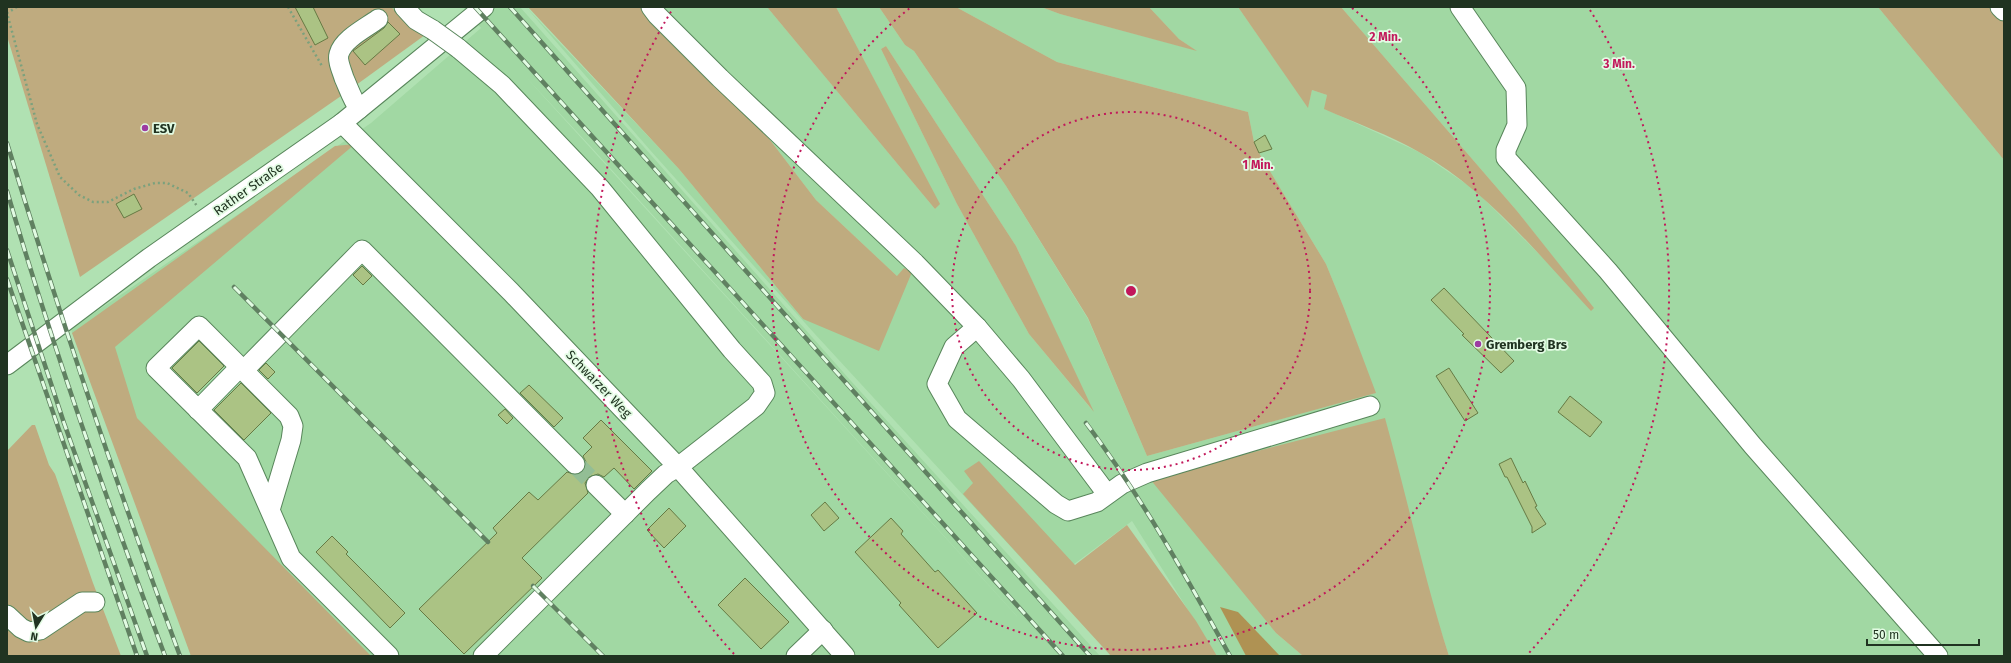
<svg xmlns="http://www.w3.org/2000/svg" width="2011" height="663" font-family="'Fira Sans',sans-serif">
<rect width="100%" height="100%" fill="#b0e1b2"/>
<g fill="#a1d8a3" fill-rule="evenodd">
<path d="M463 7H520L851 381 1100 656H191L92 347 72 333 71 329 371 123 481 28ZM524 75 591 147 1034 635Z"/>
<path d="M526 7 679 169 803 319 897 276 816 200 747 110 640 7H767L935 209 939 204 836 7H879L905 45 914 51 1006 186 1088 319 1147 456 1375 393 1344 308 1326 264 1259 153 1254 142 1248 112 1057 62 956 7H1041L1060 14 1195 50 1179 39 1149 7H1238L1308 107 1312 90 1327 95 1325 109 1419 152 1475 190 1593 308 1517 211 1341 7H1878L2004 160V656H1449L1437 619 1255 606 1276 633 1303 656H1280L1221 607 1246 656H1217L1132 521 1046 585 814 333 650 150ZM886 46 1016 246 1092 410 1029 334 957 204 881 49Z"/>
</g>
<g fill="#bfab7f">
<polygon points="7,7 391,7 425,35 341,96 80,277 7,36"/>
<polygon points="528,7 640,7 747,110 816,200 897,276 904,268 912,272 879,351 803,319 679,169"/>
<polygon points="767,7 836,7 940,204 935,209"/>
<polygon points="879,7 956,7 1057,62 1248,112 1254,142 1259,153 1326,264 1344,308 1376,393 1147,456 1088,318 1006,186 914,51 905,45"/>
<polygon points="1041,7 1149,7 1179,39 1197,51 1060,14"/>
<path d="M1238 7H1341L1517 211 1594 308 1591 311C1539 255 1486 189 1419 152 1389 135 1356 123 1324 109L1327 95 1312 90 1308 108Z"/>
<polygon points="1878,7 2004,7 2004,160"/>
<polygon points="886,46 1016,246 1094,412 1029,334 957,204 881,49"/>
<polygon points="355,144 115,347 137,418 371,656 191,656 72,333 335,146"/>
<path d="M1385 418C1407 497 1424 578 1449 656H1303L1276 633 1150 479Z"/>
<polygon points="32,425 35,425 49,465 55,474 93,583 121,656 7,656 7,451"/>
<polygon points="979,461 1075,565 1127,525 1196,621 1217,656 1111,656 963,494 973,483 964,471"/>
</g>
<polygon fill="#af9253" points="1220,607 1238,612 1280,656 1246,656"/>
<g fill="#abc384" stroke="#667a44">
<polygon points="295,7 313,7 328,38 315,45"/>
<polygon points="388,22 400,34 365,65 353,51 384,28"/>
<polygon points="1265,135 1272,149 1259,153 1254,142"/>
<polygon points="134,194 142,209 124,218 116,204"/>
<polygon points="362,266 372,276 363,285 353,275"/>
<polygon points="1444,288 1514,361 1501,373 1462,335 1464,334 1431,300"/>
<polygon points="199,341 224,366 197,393 172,368"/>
<polygon points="266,363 275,372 268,379 259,370"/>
<polygon points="1449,368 1478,413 1465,421 1436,376"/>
<polygon points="241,383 271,413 244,440 214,410"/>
<polygon points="529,385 563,418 554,427 520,393"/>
<polygon points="1570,396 1602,422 1590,437 1558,412"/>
<polygon points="505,409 513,418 507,424 498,415"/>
<polygon points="601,420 652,471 634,489 614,468 604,477 598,474 589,477 585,483 588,493 522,558 542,578 464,654 419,609 497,533 493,528 529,492 538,500 567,472 577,475 583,471 586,462 583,456 592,447 583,438"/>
<polygon points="1511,458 1523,483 1525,481 1537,506 1535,507 1546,524 1532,533 1532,527 1507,477 1505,477 1499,464"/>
<polygon points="825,502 839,518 824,531 811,515"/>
<polygon points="669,508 686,526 664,548 647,530"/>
<polygon points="891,518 903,531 901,534 935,572 938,570 977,613 938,648 899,605 901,603 855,552"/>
<polygon points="332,536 348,552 346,554 405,613 390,628 316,552"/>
<polygon points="745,578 789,622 761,649 718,605"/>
</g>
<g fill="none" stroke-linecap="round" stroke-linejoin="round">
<polyline stroke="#93be95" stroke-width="19" stroke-dasharray="19 10" stroke-linecap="butt" points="575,464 596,485"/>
<defs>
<g id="minor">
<polyline points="404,7 416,20 433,30"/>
<polyline points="651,7 657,15 720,78 915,263 977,327 1021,379 1107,494"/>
<polyline points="1460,7 1516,88 1517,125 1506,150 1506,158 1608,271 1753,446 1938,656"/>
<polyline points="2000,7 2004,11"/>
<polyline points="458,48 502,85 600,188 732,350 762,383 765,393 756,406 678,467 666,474 648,491 483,656"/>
<path d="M359 109C352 99 349 89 344 78 342 71 337 61 339 54 343 39 366 28 378 19"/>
<polyline points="342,123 511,292 678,467 845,656"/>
<polyline points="977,327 954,347 937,384 957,419 1056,504 1068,511 1097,502 1122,484 1147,473 1370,406"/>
<polyline points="7,365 149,258 342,123 484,7"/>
<polyline points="244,370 362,250 575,464"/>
<polyline points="198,410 240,367"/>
<polyline points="596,485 625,514"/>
<polyline points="270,510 291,440 293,426 289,416 199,326 156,368 247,458 291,558 389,656"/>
<polyline points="7,615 21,628 29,632 40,630 82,602 95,602"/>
<polyline points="796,656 823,630"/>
</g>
</defs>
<use href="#minor" stroke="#58865b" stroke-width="21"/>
<g stroke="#7ba17d" stroke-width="2.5" stroke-dasharray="2 3" stroke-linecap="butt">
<polyline points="17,7 7,13 37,124 60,177 79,195 93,202 108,202 134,189 155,183 167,183 188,193 197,206"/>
<polyline points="288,7 322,66"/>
</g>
<use href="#minor" stroke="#fff" stroke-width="19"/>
<defs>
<g id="rail">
<polyline points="475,7 1063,656"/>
<polyline points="510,7 1090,656"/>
<path d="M7 143C60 316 117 487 180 656"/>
<path d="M7 191C53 349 108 503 165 656"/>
<polyline points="7,250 64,423 147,656"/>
<polyline points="7,279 137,656"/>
<polyline points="234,287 488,542"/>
<path d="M1086 423C1141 496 1186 576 1230 656"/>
<polyline points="533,586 603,656"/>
</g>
</defs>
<use href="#rail" stroke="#608061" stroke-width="4.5"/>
<use href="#rail" stroke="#e2fbe3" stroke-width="3" stroke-dasharray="9" stroke-linecap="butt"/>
<defs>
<polyline id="minor-bridge" points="433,30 458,48"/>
</defs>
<use href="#minor-bridge" stroke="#58865b" stroke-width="21" stroke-linecap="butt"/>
<use href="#minor-bridge" stroke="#fff" stroke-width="19"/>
</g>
<g fill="none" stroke="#c2185b" stroke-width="2" stroke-dasharray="2 4">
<circle cx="1131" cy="291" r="179"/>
<path d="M1352 8A359 359 0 1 1 910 8"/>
<path d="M734 654A538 538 0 0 1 672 10M1590 10A538 538 0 0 1 1528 654"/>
</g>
<g fill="#9d3ba2" stroke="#e2fbe3" stroke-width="1.5">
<circle cx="145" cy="128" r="4"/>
<circle cx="1478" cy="344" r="4"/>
</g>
<g text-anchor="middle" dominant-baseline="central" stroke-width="3.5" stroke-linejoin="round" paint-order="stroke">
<g font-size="13" font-weight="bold" fill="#203321" stroke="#e2fbe3" text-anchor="start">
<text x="153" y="128">ESV</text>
<text x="1486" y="344">Gremberg Brs</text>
</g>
<g font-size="13" fill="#203321" stroke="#e2fbe3">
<text transform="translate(248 189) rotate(-35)">Rather Straße</text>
<text transform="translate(599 384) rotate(46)">Schwarzer Weg</text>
</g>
</g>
<circle cx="1131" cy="291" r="6" fill="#c2185b" stroke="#e2fbe3" stroke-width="2"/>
<g font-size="12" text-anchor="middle" font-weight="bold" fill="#c2185b" stroke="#e2fbe3" stroke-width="3.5" stroke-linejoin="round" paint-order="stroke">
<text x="1385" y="41">2 Min.</text>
<text x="1619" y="68">3 Min.</text>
<text x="1258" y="169">1 Min.</text>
</g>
<rect width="2011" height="663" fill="none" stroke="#203321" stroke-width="16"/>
<g transform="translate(36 627) rotate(190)" stroke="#e2fbe3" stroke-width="3" paint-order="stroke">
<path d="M0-3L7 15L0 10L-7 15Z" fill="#203321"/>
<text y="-6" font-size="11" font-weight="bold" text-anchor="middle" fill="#203321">N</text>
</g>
<path d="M1867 639v6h112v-6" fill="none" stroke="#203321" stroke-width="2"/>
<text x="1873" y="639" font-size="12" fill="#203321" stroke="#e2fbe3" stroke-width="3" paint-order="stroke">50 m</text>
</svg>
